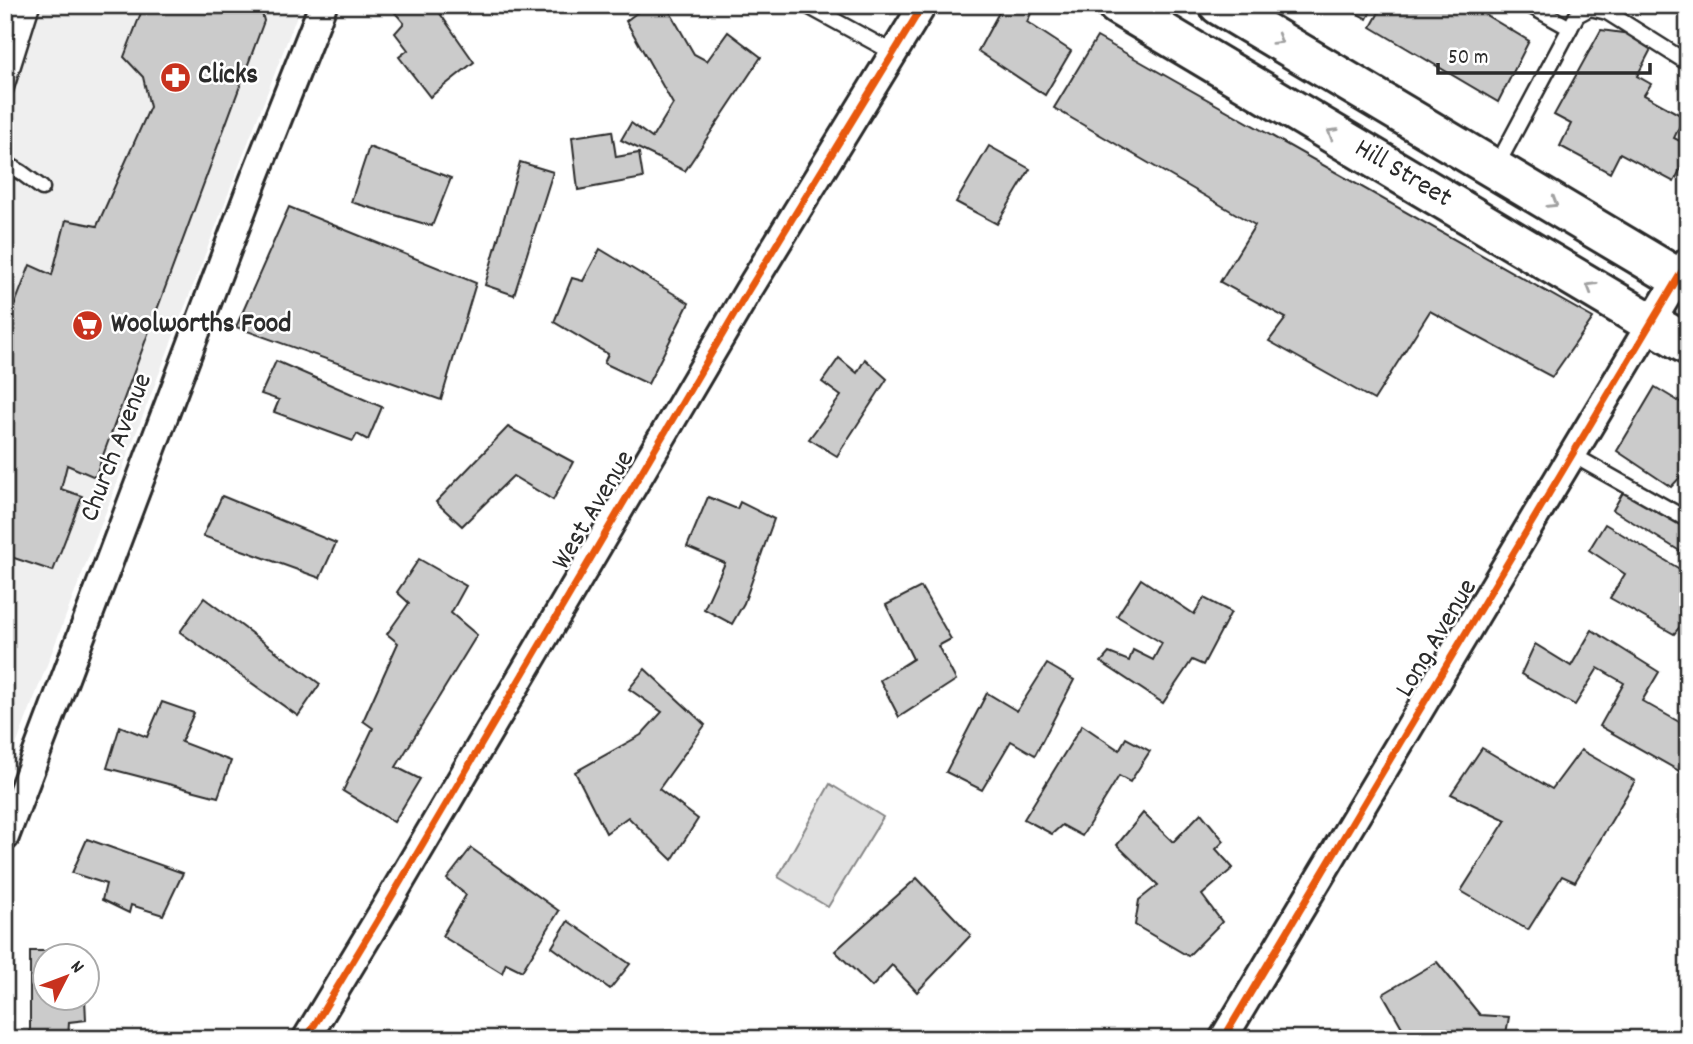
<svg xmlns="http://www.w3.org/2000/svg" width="1693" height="1044" font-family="Dekko,sans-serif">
<rect width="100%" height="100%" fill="#fff"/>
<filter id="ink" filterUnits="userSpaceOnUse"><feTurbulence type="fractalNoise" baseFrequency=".0143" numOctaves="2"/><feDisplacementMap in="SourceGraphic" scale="14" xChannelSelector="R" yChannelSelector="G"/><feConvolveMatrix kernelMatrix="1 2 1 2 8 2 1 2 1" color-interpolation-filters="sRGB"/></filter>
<g filter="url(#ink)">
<polygon fill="#efefef" points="5,5 301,5 5,774"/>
<polygon fill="#e0e0e0" stroke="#868686" stroke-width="2" points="830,784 883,817 828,907 778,877"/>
<g fill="#cbcbcb" stroke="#2b2b2b" stroke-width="2">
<polygon points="144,5 260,5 264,21 95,477 67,465 61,489 82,496 53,571 5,555 5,330 30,265 52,275 66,220 97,226 150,107 143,77 124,57"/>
<polygon points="394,5 434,5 474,62 430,97 399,57 408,50 395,33 404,23 391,8"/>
<polygon points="647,5 666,5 694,54 707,61 728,32 761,57 685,171 621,140 631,123 652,138 673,104 626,21"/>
<polygon points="1003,5 1035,5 1027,22 1071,51 1045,95 978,51"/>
<polygon points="1341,5 1374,5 1367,19"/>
<polygon points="1383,5 1469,5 1529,41 1498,102 1371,27"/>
<polygon points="1601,30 1630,34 1651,49 1637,76 1651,84 1644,95 1684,117 1674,138 1688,145 1688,154 1674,182 1620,153 1610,173 1560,146 1571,124 1554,115"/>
<polygon points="1097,37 1593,318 1552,377 1430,311 1374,400 1269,341 1286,318 1220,282 1255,225 1054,108"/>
<polygon points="612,131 616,157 639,153 643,178 578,190 572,137"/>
<polygon points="989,146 1030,169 997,224 956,202"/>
<polygon points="369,147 451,178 432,226 351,202"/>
<polygon points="520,162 553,172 514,295 485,285"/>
<polygon points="289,207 476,283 441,400 236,327"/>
<polygon points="600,249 689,303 648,384 604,363 608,354 554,322 572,278 583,281"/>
<polygon points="839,358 857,373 865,359 887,379 837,456 809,439 841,396 822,382"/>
<polygon points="276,361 382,407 368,440 357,434 353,441 274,412 279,400 261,394"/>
<polygon points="1655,387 1688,407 1688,476 1684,473 1671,487 1617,451"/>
<polygon points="508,427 573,462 553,500 513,476 462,526 436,502"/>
<polygon points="1625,489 1688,527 1688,556 1613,510"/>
<polygon points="222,496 336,543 320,578 203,536"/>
<polygon points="708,497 737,509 740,502 774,519 744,603 732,624 704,609 725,563 687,547"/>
<polygon points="1605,524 1688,574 1688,617 1674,634 1610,598 1625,574 1589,550"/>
<polygon points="419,559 466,586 451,613 477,635 396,767 420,779 394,822 343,791 373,728 363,721 398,643 387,634 409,603 397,592"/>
<polygon points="1141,579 1194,614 1204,598 1231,612 1203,665 1192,660 1163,703 1101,662 1109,653 1129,661 1133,650 1153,660 1162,643 1117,616"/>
<polygon points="921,587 951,639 938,646 956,680 899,717 880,680 913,659 886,605"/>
<polygon points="204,598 320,684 298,716 180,632"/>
<polygon points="1592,630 1659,672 1642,701 1688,727 1688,776 1600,726 1624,683 1598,668 1575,705 1521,674 1535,644 1571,666"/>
<polygon points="1047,664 1074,680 1035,755 1011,741 982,790 946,772 987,693 1017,711"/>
<polygon points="645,669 705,725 659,789 698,819 672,860 628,817 606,833 575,772 641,735 662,712 629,689"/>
<polygon points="162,702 194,713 181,742 231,761 218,797 107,768 120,726 147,737"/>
<polygon points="1082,725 1119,750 1126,738 1150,751 1130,782 1119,776 1082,836 1062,825 1052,834 1024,819"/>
<polygon points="1482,748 1552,789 1581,750 1635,781 1575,882 1562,876 1528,930 1461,891 1506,820 1451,794"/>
<polygon points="1143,813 1173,842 1201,813 1224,841 1216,849 1233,868 1202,895 1222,922 1188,956 1135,925 1139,900 1158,885 1117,845"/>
<polygon points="87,839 183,873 163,915 131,905 129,913 102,900 106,884 72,873"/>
<polygon points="471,848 559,911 522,971 506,963 502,973 442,936 466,895 447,879"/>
<polygon points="917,878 971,935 917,992 892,965 872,987 835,951"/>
<polygon points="568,921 630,964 610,989 552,947"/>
<polygon points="30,951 61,951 62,956 46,956 46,998 85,998 86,1020 69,1022 68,1039 30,1039"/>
<polygon points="1437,962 1480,1015 1509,1017 1505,1039 1411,1039 1407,1036 1383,994"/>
</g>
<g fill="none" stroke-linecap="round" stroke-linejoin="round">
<defs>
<g id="service">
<polyline points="806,5 894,53"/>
<polyline points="1529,5 1570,28"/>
<polyline points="5,91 32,5"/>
<polyline points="5,163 22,173 42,188"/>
<polyline points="1496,167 1577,15 1590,8 1607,12 1688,63"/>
<polyline points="1571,454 1688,520"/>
</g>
<g id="minor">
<polyline points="5,837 254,179 323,5"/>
<polyline points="306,1039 385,908 748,291 923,5"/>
<polyline points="1223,1039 1688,261"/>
</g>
<g id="secondary">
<path id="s1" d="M1117 5 1688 345"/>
<polyline points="1219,5 1688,284"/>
<polyline points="5,19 11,5"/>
</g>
</defs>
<use href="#service" stroke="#2b2b2b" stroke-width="19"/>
<use href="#minor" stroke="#2b2b2b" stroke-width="32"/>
<use href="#secondary" stroke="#2b2b2b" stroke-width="44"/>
<use href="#service" stroke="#fff" stroke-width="14"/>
<use href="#minor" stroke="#fff" stroke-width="26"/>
<use href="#secondary" stroke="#fff" stroke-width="38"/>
<defs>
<g id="cycleway">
<polyline points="306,1039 385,908 748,291 923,5"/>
<polyline points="1223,1039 1688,261"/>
</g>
</defs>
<use href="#cycleway" stroke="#fff" stroke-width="11"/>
<use href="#cycleway" stroke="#e8590c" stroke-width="7"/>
</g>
<defs><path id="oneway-chevron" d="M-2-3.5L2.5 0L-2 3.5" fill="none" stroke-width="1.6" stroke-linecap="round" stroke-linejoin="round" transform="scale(1.75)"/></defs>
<g stroke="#a0a0a0">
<use href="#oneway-chevron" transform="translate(1278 40) rotate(31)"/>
<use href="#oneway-chevron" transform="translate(1332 133) rotate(-149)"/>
<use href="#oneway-chevron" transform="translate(1553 203) rotate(31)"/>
<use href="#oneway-chevron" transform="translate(1591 287) rotate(-149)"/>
</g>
</g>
<defs>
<symbol id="pharmacy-disc" viewBox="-11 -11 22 22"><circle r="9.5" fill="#c8321e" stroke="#fff"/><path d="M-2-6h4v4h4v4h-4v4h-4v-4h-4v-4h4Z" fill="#fff"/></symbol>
<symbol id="supermarket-disc" viewBox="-11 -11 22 22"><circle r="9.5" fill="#c8321e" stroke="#fff"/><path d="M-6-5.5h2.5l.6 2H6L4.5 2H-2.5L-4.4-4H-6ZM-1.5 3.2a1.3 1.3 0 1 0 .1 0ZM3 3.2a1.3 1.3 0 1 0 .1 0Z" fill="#fff"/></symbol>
</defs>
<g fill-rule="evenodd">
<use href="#pharmacy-disc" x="158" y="60" width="35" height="35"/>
<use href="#supermarket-disc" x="70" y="308" width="35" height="35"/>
</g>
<g text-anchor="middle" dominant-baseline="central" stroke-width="5" stroke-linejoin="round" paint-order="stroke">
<g font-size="28" font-weight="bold" fill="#2b2b2b" stroke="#fff" text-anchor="start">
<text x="198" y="77">Clicks</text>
<text x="111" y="326">Woolworths Food</text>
</g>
<g font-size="28" fill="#2b2b2b" stroke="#fff">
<text stroke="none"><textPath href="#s1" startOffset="332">Hill Street</textPath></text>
<text transform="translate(118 448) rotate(-69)">Church Avenue</text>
<text transform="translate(595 511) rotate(-59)">West Avenue</text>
<text transform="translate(1438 639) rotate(-59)">Long Avenue</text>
</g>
</g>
<rect width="1693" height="1044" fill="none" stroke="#fff" stroke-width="28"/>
<rect x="14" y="14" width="1665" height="1016" fill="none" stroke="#2b2b2b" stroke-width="2.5" filter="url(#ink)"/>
<g transform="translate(66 977) rotate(48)"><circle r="33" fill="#ffffff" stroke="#aaaaaa" stroke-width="2"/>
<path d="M0-5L12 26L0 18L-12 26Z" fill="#c8321e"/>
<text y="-10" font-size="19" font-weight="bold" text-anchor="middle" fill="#2b2b2b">N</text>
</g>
<path d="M1438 63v10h212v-10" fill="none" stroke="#2b2b2b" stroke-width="3.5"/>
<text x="1448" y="63" font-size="21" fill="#2b2b2b" stroke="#ffffff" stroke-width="5" paint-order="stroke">50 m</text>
</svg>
